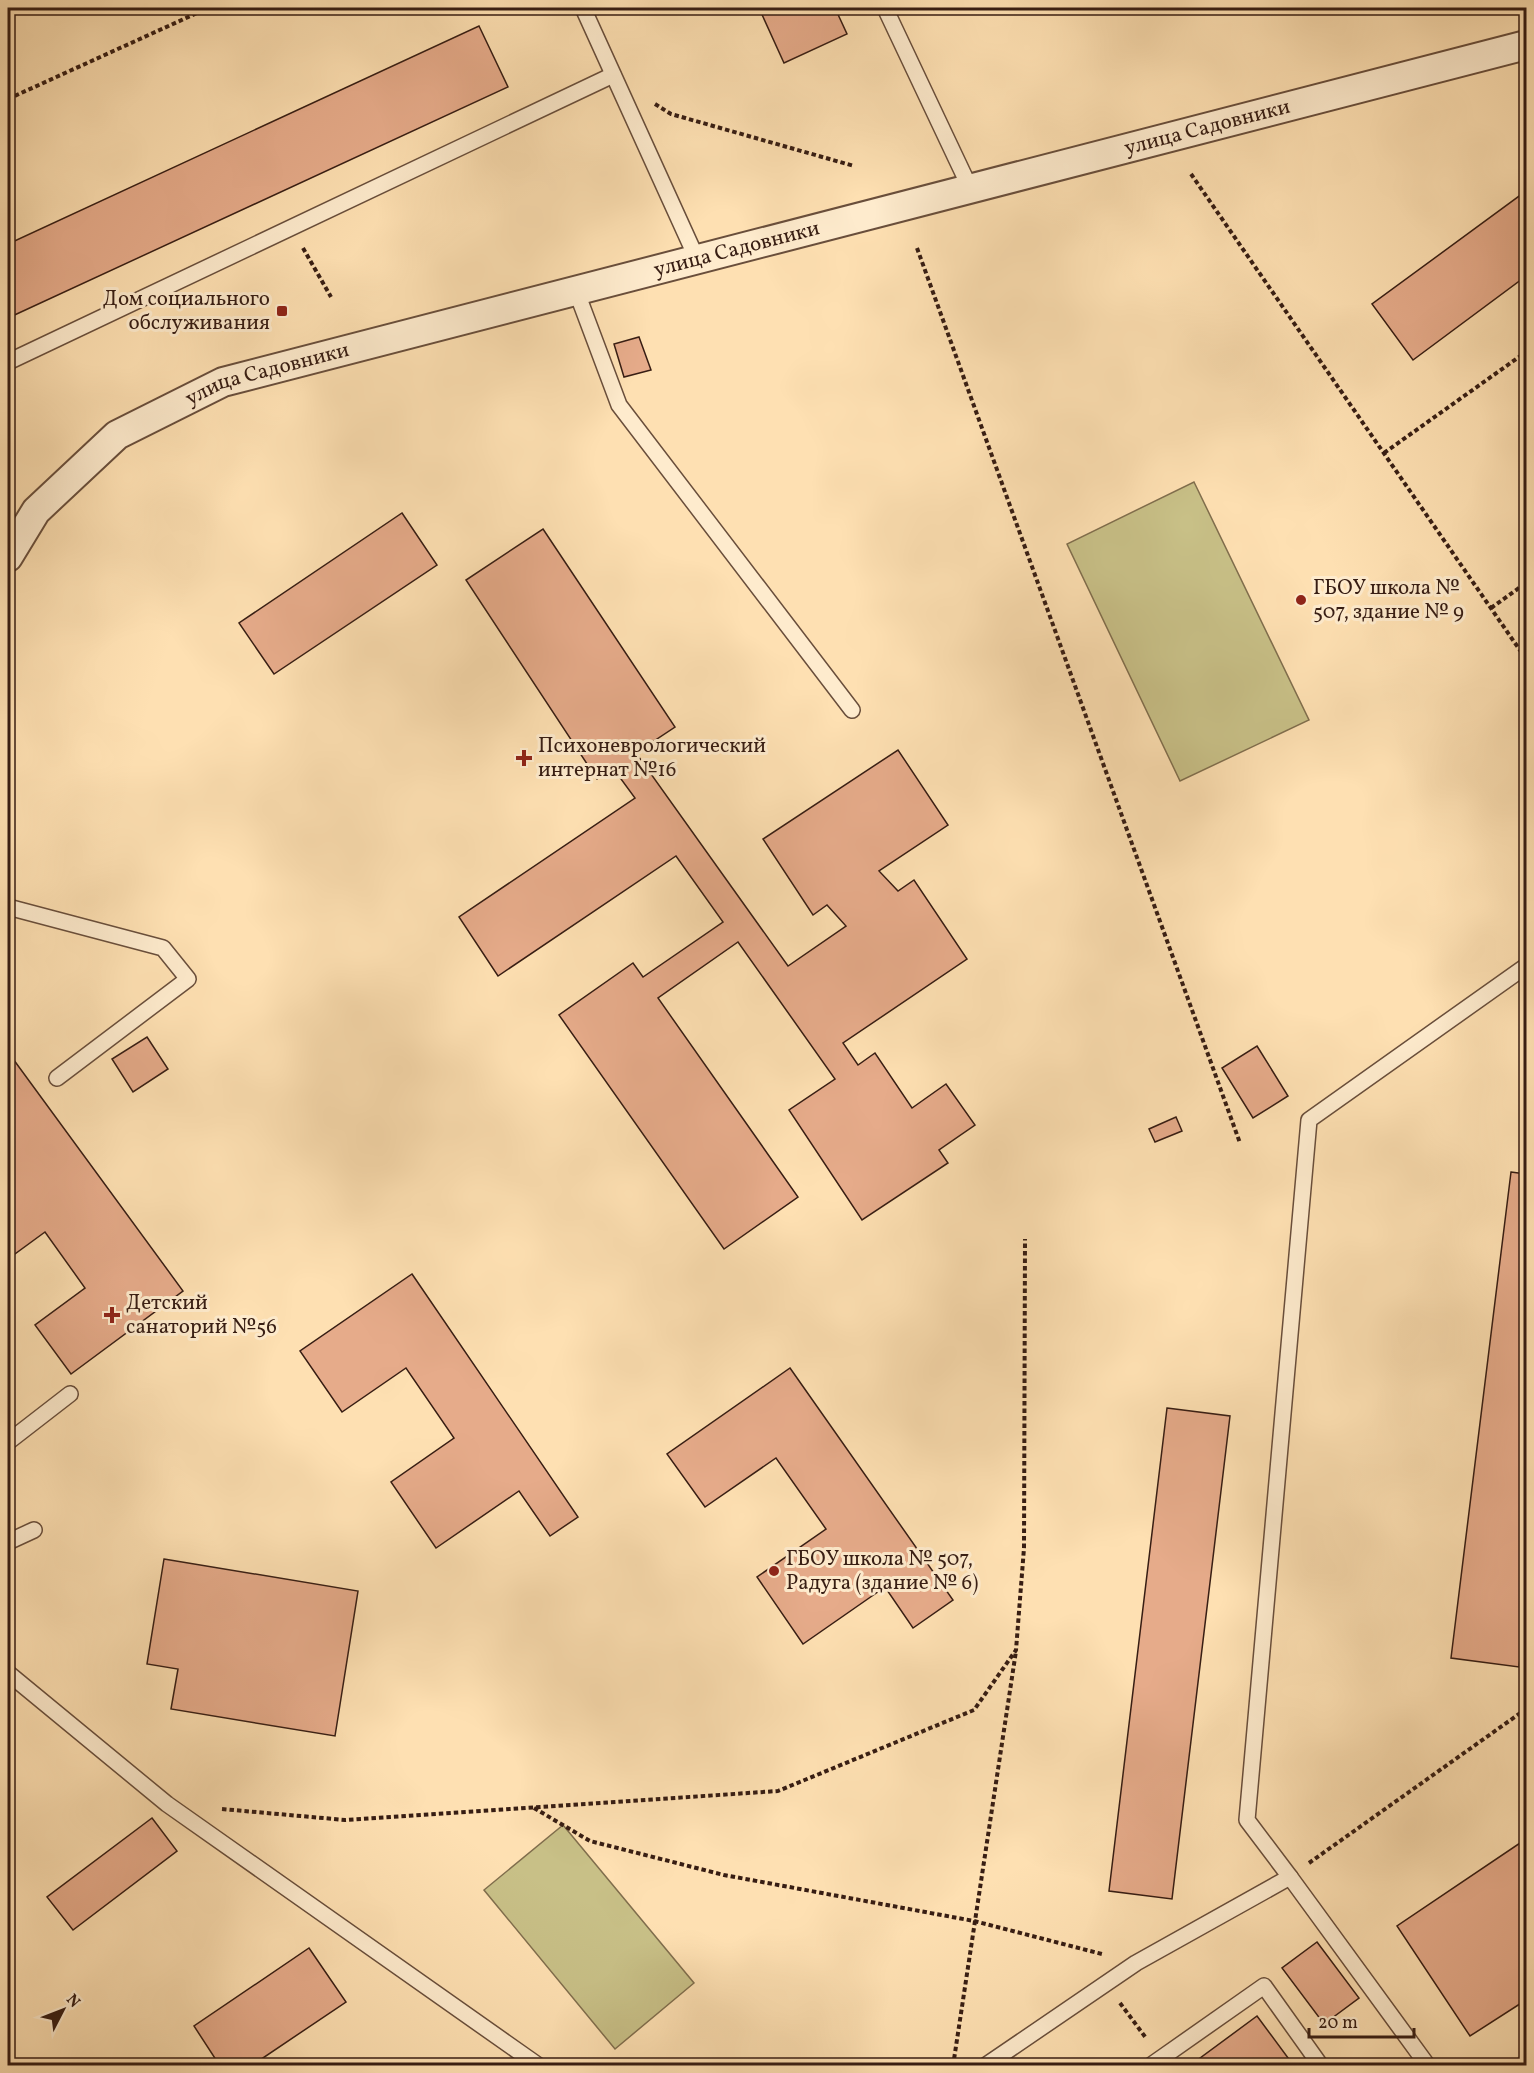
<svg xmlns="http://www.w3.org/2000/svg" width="1534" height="2073" font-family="Vollkorn,serif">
<rect width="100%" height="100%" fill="#fee0b2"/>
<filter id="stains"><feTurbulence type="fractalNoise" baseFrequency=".00333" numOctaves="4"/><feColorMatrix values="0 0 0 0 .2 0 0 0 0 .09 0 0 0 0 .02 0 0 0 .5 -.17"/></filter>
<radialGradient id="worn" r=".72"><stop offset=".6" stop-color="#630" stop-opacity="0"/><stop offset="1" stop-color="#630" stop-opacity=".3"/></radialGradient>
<g fill="#c8c087" stroke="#806e4d" stroke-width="1.5">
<polygon points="1194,482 1309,720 1180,781 1067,544"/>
<polygon points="563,1825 694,1983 615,2049 484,1890"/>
</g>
<g fill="#e6ab8a" stroke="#371d13" stroke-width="1.5">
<polygon points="759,8 835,8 847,34 784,63"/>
<polygon points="479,26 508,87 8,318 8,244"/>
<polygon points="1526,191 1526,276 1413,360 1372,304"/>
<polygon points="639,337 651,370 624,377 614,344"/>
<polygon points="402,513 437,565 274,674 239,623"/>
<polygon points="543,529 675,727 636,753 788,966 846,926 827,905 813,915 763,839 898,750 948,825 879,871 898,891 914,880 967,959 843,1043 858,1065 875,1053 912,1108 946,1084 975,1125 939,1150 948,1163 862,1220 789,1110 835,1079 738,942 658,998 798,1197 724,1249 559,1015 633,963 643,977 723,922 676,856 498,976 459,917 635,798 613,768 597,779 466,580"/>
<polygon points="147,1037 168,1069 133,1092 112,1059"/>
<polygon points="1257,1046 1288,1096 1253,1118 1222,1068"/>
<polygon points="8,1052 183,1291 71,1374 35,1325 85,1288 45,1232 8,1259"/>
<polygon points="1176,1117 1182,1131 1155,1142 1149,1129"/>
<polygon points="1511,1172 1526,1174 1526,1604 1519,1667 1451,1658"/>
<polygon points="412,1274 578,1517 550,1536 519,1491 436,1548 391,1482 454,1438 406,1368 342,1412 300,1351"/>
<polygon points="790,1368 953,1600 913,1628 885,1587 803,1644 757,1577 826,1529 776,1458 705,1507 667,1454"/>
<polygon points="1167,1408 1230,1416 1172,1899 1109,1891"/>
<polygon points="164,1559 358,1591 335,1736 171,1709 178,1669 147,1664"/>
<polygon points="152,1818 177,1851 73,1930 47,1897"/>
<polygon points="1526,1839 1526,2000 1470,2036 1397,1926"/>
<polygon points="1317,1942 1359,1998 1324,2024 1282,1968"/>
<polygon points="309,1948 346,2002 251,2066 220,2066 194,2026"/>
<polygon points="1257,2016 1294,2066 1193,2066 1192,2064"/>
</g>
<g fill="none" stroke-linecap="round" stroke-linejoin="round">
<defs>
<g id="service">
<polyline points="583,8 697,259"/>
<polyline points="885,8 970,188"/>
<polyline points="577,293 619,405 852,710"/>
<polyline points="8,362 613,75"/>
<polyline points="8,907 163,948 188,979 57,1078"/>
<polyline points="8,1442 70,1394"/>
<polyline points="8,1542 34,1530"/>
<polyline points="8,1673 167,1804 539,2066"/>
<polyline points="1290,1877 1428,2066"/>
<polyline points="985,2066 1136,1963 1290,1877 1247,1820 1309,1120 1526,966"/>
<polyline points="1150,2066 1264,1986 1321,2066"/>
<polyline points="1522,2066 1526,2062"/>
</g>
<g id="minor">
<path id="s1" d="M8 557 36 511 117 435 223 382 1526 45"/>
</g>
</defs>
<use href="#service" stroke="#694e3b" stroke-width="18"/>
<use href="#minor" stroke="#694e3b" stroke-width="32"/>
<g stroke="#371d13" stroke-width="4" stroke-dasharray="4.5 3" stroke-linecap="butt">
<polyline points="8,99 208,8"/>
<polyline points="655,104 671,114 854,166"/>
<polyline points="1191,174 1526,659"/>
<polyline points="303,248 331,297"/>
<polyline points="917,248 1240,1143"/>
<polyline points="1384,453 1526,352"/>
<polyline points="1491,608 1526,583"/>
<polyline points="534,1808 590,1841 724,1875 974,1921 1102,1954"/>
<polyline points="222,1809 345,1820 778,1791 974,1710 1016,1650 1024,1548 1025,1239"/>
<polyline points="1309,1863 1526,1709"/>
<polyline points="1120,2003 1146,2038"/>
<polyline points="953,2066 1016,1651"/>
</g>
<use href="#service" stroke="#feebcd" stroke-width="15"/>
<use href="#minor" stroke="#feebcd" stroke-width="28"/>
</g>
<g fill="#8f2418" stroke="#feebcd" stroke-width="2">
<rect x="276" y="305" width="12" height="12" rx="3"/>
<circle cx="1301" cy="600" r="6"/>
<path d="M521 749h6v6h6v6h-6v6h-6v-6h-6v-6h6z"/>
<path d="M109 1306h6v6h6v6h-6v6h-6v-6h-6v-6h6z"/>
<circle cx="774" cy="1571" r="6"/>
</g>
<g text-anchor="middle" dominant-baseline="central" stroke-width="6" stroke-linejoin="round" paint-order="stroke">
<g font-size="21" fill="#371d13" stroke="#feebcd">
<text stroke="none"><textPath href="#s1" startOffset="1300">улица Садовники</textPath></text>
<text stroke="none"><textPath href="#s1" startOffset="814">улица Садовники</textPath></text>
<text stroke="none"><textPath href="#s1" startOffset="328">улица Садовники</textPath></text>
</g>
<g font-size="21" fill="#371d13" stroke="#feebcd" text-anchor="start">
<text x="270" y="299" text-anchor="end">Дом социального<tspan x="270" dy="24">обслуживания</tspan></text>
<text x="1313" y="588">ГБОУ школа №<tspan x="1313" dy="24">507, здание № 9</tspan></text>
<text x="538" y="746">Психоневрологический<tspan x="538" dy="24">интернат №16</tspan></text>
<text x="126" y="1303">Детский<tspan x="126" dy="24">санаторий №56</tspan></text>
<text x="786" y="1559">ГБОУ школа № 507,<tspan x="786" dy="24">Радуга (здание № 6)</tspan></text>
</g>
</g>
<rect width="1534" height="2073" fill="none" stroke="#fee0b2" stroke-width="30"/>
<rect x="9" y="9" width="1516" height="2055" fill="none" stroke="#371d13" stroke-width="3"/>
<rect x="15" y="15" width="1504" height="2043" fill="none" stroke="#371d13" stroke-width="1.5"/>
<g transform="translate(63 2010) rotate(48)" stroke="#feebcd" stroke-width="4.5" paint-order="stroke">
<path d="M0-4.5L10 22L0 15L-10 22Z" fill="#371d13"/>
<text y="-9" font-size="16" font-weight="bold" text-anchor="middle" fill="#371d13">N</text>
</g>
<path d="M1309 2028v9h105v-9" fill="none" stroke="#371d13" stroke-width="3"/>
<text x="1318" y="2028" font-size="18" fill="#371d13" stroke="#feebcd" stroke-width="4.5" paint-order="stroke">20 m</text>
<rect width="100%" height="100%" filter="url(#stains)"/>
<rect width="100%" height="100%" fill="url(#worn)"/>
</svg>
